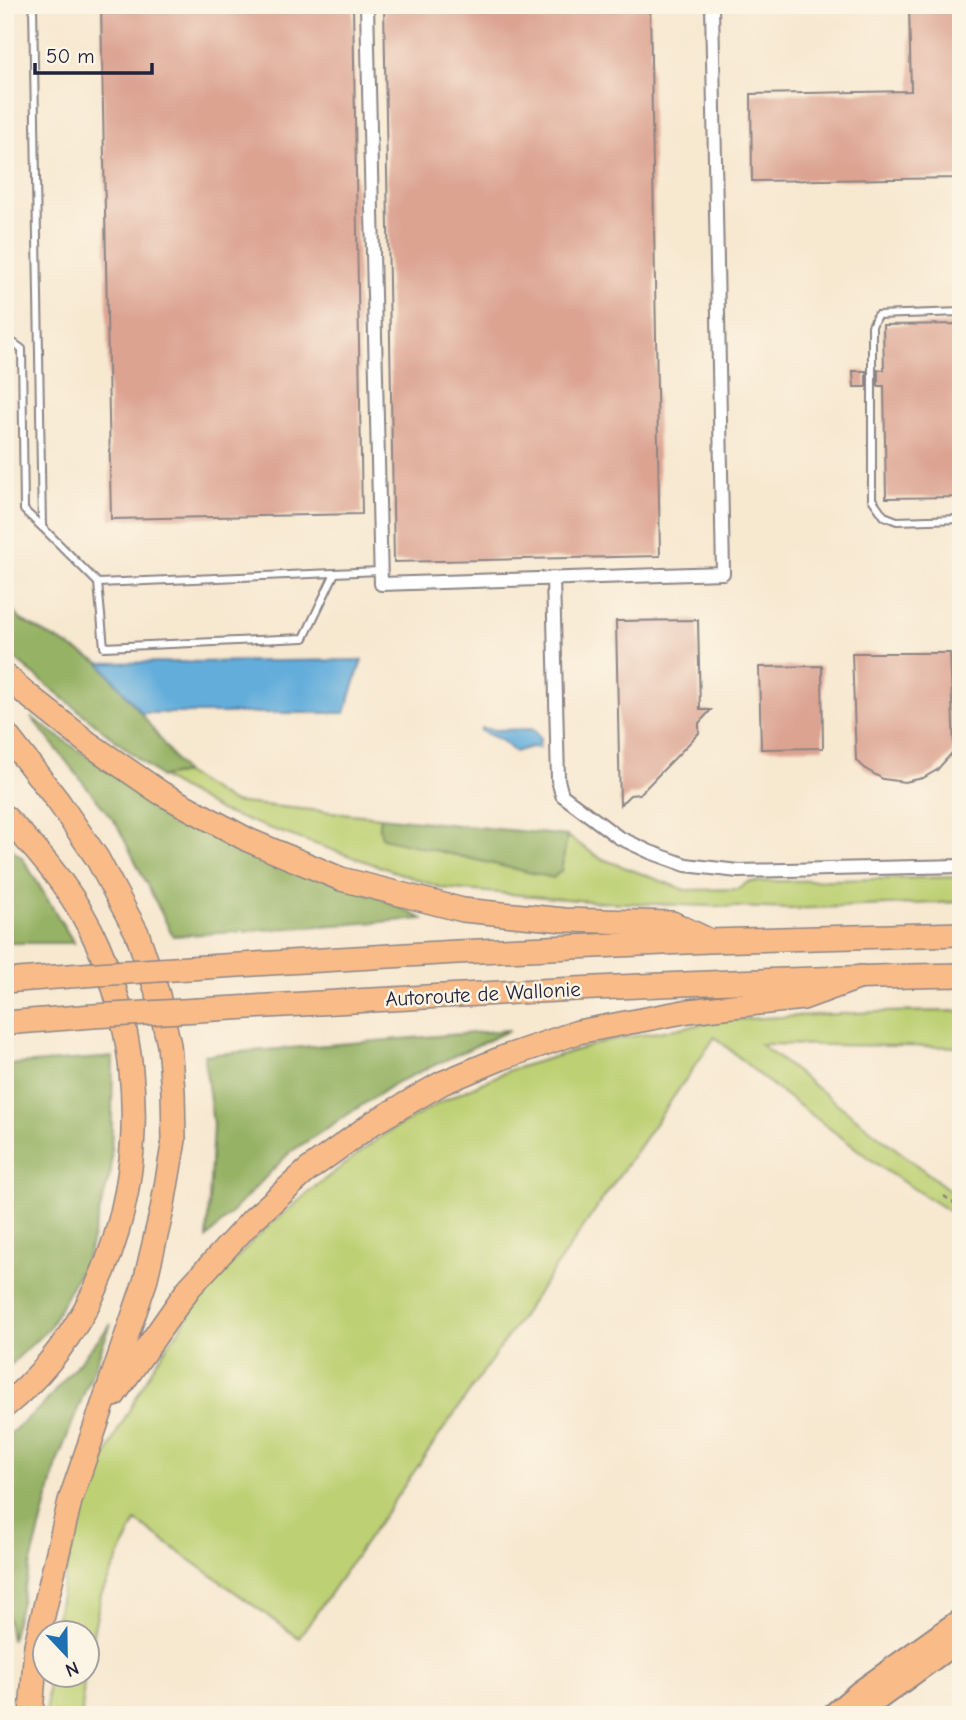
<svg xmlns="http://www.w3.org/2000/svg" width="966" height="1720" font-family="'Comic Neue',sans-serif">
<rect width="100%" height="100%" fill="#fcf5e5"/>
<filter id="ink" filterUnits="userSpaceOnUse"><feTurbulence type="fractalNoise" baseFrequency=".0143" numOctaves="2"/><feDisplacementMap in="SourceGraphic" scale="14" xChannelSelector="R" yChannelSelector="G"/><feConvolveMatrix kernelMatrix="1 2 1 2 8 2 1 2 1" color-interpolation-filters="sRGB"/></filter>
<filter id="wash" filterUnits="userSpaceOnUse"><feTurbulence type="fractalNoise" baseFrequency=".00686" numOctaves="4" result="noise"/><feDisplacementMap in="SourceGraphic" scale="28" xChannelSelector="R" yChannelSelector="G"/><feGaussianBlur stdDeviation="1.57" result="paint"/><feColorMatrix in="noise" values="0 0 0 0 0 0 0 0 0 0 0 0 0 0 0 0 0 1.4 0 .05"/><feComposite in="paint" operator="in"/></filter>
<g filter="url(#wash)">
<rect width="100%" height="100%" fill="#f7e8d0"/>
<g fill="#bdd073" stroke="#707957" stroke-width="2">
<polygon points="185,773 232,802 380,817 379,827 561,871 567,836 600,858 685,890 738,889 748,882 961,877 961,902 789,909 600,902 442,888 220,811 161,777"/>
<polygon points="961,1011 961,1047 760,1044 961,1199 961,1219 886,1171 764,1079 715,1037 299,1638 136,1521 101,1595 88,1658 88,1632 54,1632 65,1574 87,1499 117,1432 155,1364 200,1300 254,1239 316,1186 380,1137 443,1101 510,1070 607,1041 725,1020 875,1012"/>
<polygon points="49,1675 84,1675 82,1715 46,1715"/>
</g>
<g fill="#96b265" stroke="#5c6a50" stroke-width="2">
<polygon points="5,600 21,620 100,663 141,713 185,773 161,777 5,651"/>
<polygon points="31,717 132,788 262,856 381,898 423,919 173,936 117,825"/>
<polygon points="380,817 567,836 561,871 553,878 382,838 379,827"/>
<polygon points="5,843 23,859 74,943 5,943"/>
<polygon points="510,1030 396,1083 289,1153 207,1238 213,1124 204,1055"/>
<polygon points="113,1057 111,1171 87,1257 50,1327 5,1370 5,1065"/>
<polygon points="111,1324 58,1460 11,1640 5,1603 5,1438 44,1404"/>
</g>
<g fill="#63addb" stroke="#42688b" stroke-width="2">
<polygon points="362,660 345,713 141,713 100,663"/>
<polygon points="481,728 495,730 533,729 540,737 539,748 531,747 515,752 501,740 481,731"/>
</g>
<g id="blocks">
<g fill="#dca391">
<polygon points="101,5 353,5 362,514 111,519"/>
<polygon points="384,5 650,5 660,556 394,562"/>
<polygon points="909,5 961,5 961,178 752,181 751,94 911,91"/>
<polygon points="961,324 961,497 886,498 884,386 878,386 878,370 884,370 883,325"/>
<polygon points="853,371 866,371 866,387 854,387"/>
<polygon points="698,620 700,710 711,710 699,723 699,733 640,794 630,795 620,805 616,621"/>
<polygon points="852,653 950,653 954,748 952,753 937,770 923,778 905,782 883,779 867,770 856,760"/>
<polygon points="822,666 823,748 761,749 759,667"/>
</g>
</g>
</g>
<g filter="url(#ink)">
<use href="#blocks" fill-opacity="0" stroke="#8c8586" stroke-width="2"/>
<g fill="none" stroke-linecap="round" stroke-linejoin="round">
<defs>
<g id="lane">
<polyline points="33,5 42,527 98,583 380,571"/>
<polyline points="961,312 877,315 872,326 872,499 884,516 897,521 961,519"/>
<polyline points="5,321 8,339 22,349 24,510 42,527"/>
<polyline points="98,583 104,647 304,638 335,573"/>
</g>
<g id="street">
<polyline points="367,5 381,584 723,573 712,5"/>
<polyline points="5,274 5,321"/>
<polyline points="553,578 558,780 562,795 618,837 650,852 686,865 738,871 961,866"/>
</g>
<g id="primary">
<polyline points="831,1715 859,1691 961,1618"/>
<polyline points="858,1715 961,1640"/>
</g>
<g id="highway">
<polyline points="5,675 24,692 88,743 161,793 248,840 341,879 463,910 564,920 672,923 706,939"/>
<polyline points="5,733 58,801 97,858 137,933 158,995 169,1045 173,1091 174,1140 162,1210 145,1282 70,1501 36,1645 31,1715"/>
<path d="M5 817C42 854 77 897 98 945 165 1097 138 1297 5 1406"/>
<polyline points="189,968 457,952 709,941 961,934"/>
<polyline points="5,981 82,975"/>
<path d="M199 1010C453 995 707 980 961 975"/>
<polyline points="5,1023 93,1016"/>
<polyline points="114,1395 189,1288 252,1220 308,1170 373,1123 442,1083 502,1058 578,1032 689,1011 803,998 861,977"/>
</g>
</defs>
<use href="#lane" stroke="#8c8586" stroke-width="10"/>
<use href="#street" stroke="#8c8586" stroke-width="16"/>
<use href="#primary" stroke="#8c8586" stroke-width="23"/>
<use href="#highway" stroke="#8c8586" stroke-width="26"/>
<polyline stroke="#8c8586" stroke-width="2.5" stroke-dasharray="5 5" stroke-linecap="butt" points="944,1196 961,1208"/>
<use href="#lane" stroke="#fff" stroke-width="6"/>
<use href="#street" stroke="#fff" stroke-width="12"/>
<use href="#primary" stroke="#f9bc89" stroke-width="19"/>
<use href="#highway" stroke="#f9bc89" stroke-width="23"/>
<defs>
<g id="highway-bridge">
<polyline points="82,975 189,968"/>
<polyline points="93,1016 199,1010"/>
</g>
</defs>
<use href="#highway-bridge" stroke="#8c8586" stroke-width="26" stroke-linecap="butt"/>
<use href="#highway-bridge" stroke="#f9bc89" stroke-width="23"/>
</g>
</g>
<g text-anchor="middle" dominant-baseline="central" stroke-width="5" stroke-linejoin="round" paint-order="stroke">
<g font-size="21" fill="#22223b" stroke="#fcf5e5">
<text transform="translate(483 994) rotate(-3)">Autoroute de Wallonie</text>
</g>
</g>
<rect width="966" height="1720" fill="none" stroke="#fcf5e5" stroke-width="28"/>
<g transform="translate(66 1654) rotate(158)"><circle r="33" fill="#fcf5e5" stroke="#a5a1a1" stroke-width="2"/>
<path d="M0-5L12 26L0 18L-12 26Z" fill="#1f6fb2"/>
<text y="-10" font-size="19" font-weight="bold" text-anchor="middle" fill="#22223b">N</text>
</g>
<path d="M35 63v10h117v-10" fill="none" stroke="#22223b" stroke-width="3.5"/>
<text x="46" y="63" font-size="21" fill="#22223b" stroke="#fcf5e5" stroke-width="5" paint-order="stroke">50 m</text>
</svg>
